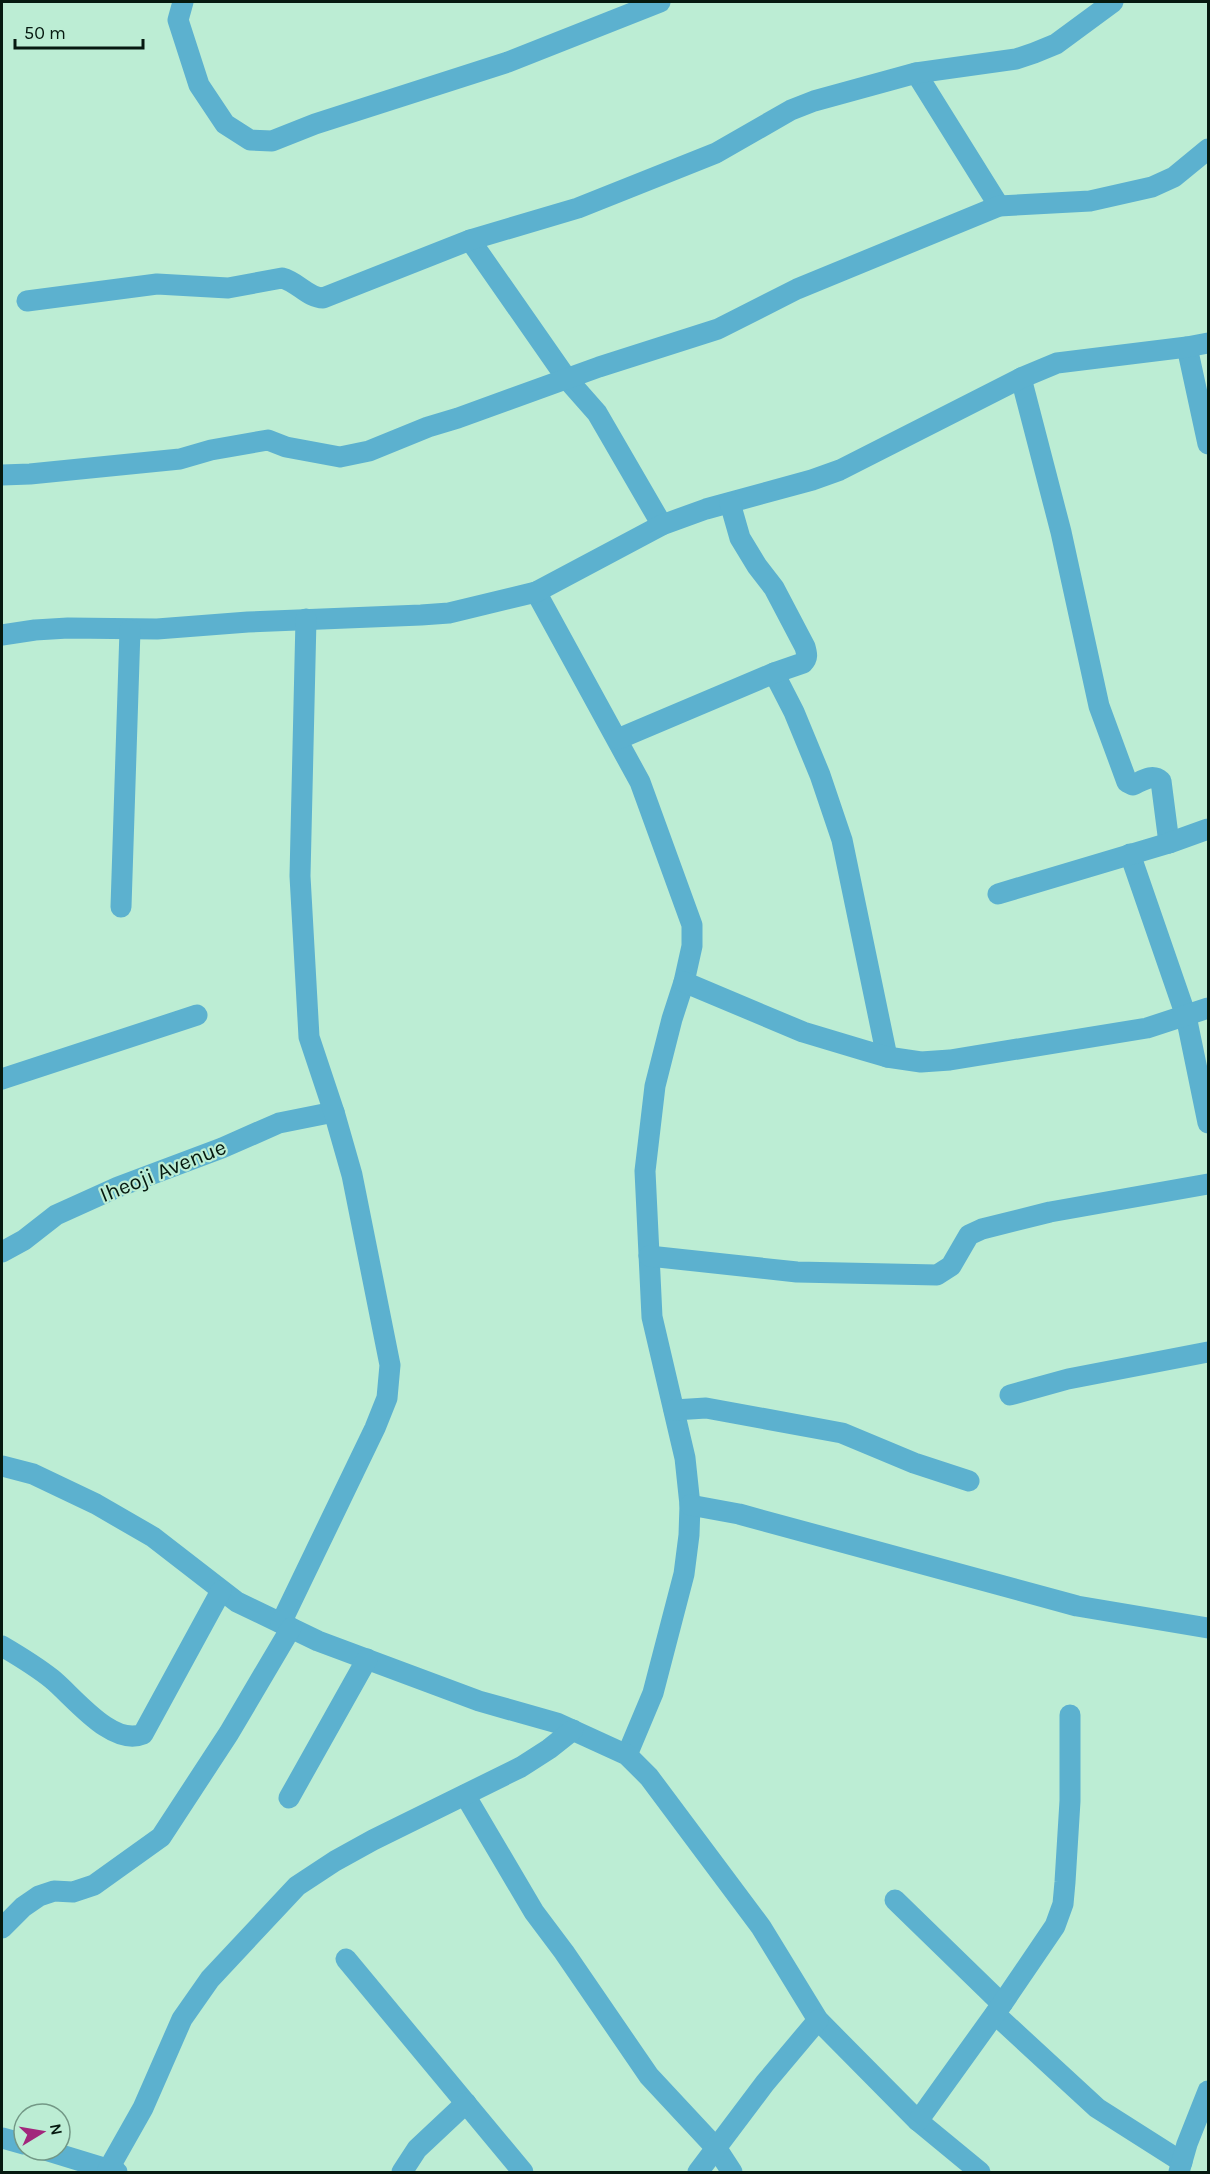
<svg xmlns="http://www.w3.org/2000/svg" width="1210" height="2174" font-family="Karla,sans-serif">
<rect width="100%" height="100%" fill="#bcedd4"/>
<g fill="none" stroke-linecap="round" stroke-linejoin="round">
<g stroke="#5cb1cf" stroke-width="21">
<polyline points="183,2 178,20 199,85 225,124 250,140 272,141 315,124 508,62 660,2"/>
<polyline points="916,73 999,206"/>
<polyline points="470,240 567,379 597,413 662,525"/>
<path d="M27 301 157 284 228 288 282 278C298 282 308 298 323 298L470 240 578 208 716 153 791 110 814 101 916 73 1016 59 1034 53 1056 44 1113 2"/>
<polyline points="1187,347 1208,444"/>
<path d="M1021 378 1061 532 1099 706 1127 782 1133 785C1142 781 1152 773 1161 781L1169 843"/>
<polyline points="2,475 30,474 180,459 211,450 268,440 286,447 340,457 369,451 428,427 458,418 599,367 718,329 797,289 999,206 1090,201 1152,187 1174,177 1208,149"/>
<polyline points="536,592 640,782 692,925 692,946 684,982 672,1019 655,1086 645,1171 652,1317 685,1458 690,1505 689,1535 684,1574 653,1693 627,1755"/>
<polyline points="2,635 35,630 68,628 157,629 248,622 421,615 449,613 536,592 662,525 706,509 812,480 840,470 1021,378 1057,363 1187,347 1208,343"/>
<polyline points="774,673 794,712 820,775 842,840 887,1057"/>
<path d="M618 739 774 673 803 663C808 658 807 654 805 647L774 588 757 566 740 538 730 503"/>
<polyline points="1130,854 1186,1016 1208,1123"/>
<polyline points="998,894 1169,843 1208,829"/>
<polyline points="121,907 130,630"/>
<polyline points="684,982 803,1032 863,1050 887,1057 921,1062 950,1060 1147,1028 1208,1008"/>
<polyline points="2,1079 197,1015"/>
<polyline points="2,1252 24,1240 56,1215 118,1187 222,1148 279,1123 334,1112"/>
<polyline points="649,1256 797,1272 937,1275 951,1266 969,1235 982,1229 1050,1212 1208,1184"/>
<polyline points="1010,1395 1068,1379 1208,1352"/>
<polyline points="674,1410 706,1408 842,1433 914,1463 969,1481"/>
<polyline points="2,1466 33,1474 96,1504 153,1537 237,1602 318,1641 479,1701 557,1723 627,1755 649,1777 761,1927 818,2020 918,2121 980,2172"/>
<polyline points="690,1505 739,1514 1077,1606 1208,1628"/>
<polyline points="281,1623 375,1428 387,1398 390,1365 352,1175 334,1112 309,1037 300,876 306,619"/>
<path d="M2 1646C19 1656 37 1667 52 1679 74 1697 112 1747 143 1734L221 1591"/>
<polyline points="465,1795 534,1912 564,1952 649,2076 717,2149 732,2172"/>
<polyline points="289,1798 367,1659"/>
<polyline points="895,1900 1002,2004"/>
<polyline points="2,1928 23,1907 39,1896 54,1891 73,1892 94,1885 161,1837 229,1733 291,1628"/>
<polyline points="346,1959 523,2172"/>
<polyline points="995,2014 1097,2108 1182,2162"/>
<polyline points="918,2121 1002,2004 1055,1926 1063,1904 1065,1882 1070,1801 1070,1715"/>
<polyline points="2,2138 24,2144"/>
<polyline points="45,2150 117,2172"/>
<polyline points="108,2170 143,2108 182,2019 210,1979 297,1886 335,1861 373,1840 521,1767 549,1749 573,1730"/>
<polyline points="402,2172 417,2149 466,2103"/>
<polyline points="698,2172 765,2083 818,2020"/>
<polyline points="1179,2172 1187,2144 1208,2091"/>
</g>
</g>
<g text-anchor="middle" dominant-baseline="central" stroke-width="4.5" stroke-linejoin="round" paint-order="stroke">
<g font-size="22" fill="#061910" stroke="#bcedd4">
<text transform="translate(163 1171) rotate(-22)">Iheoji Avenue</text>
</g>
</g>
<rect width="1210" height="2174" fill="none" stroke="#061910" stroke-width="6"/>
<g transform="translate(42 2132) rotate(79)"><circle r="28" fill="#bcedd4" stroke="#739886" stroke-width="1.5"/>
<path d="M0-4.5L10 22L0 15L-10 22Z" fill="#a2277c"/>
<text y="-9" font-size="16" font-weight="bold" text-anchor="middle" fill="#061910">N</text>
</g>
<path d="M15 39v9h128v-9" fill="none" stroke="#061910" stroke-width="3"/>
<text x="24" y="39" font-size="18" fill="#061910" stroke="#bcedd4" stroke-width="4.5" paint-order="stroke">50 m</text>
</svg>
